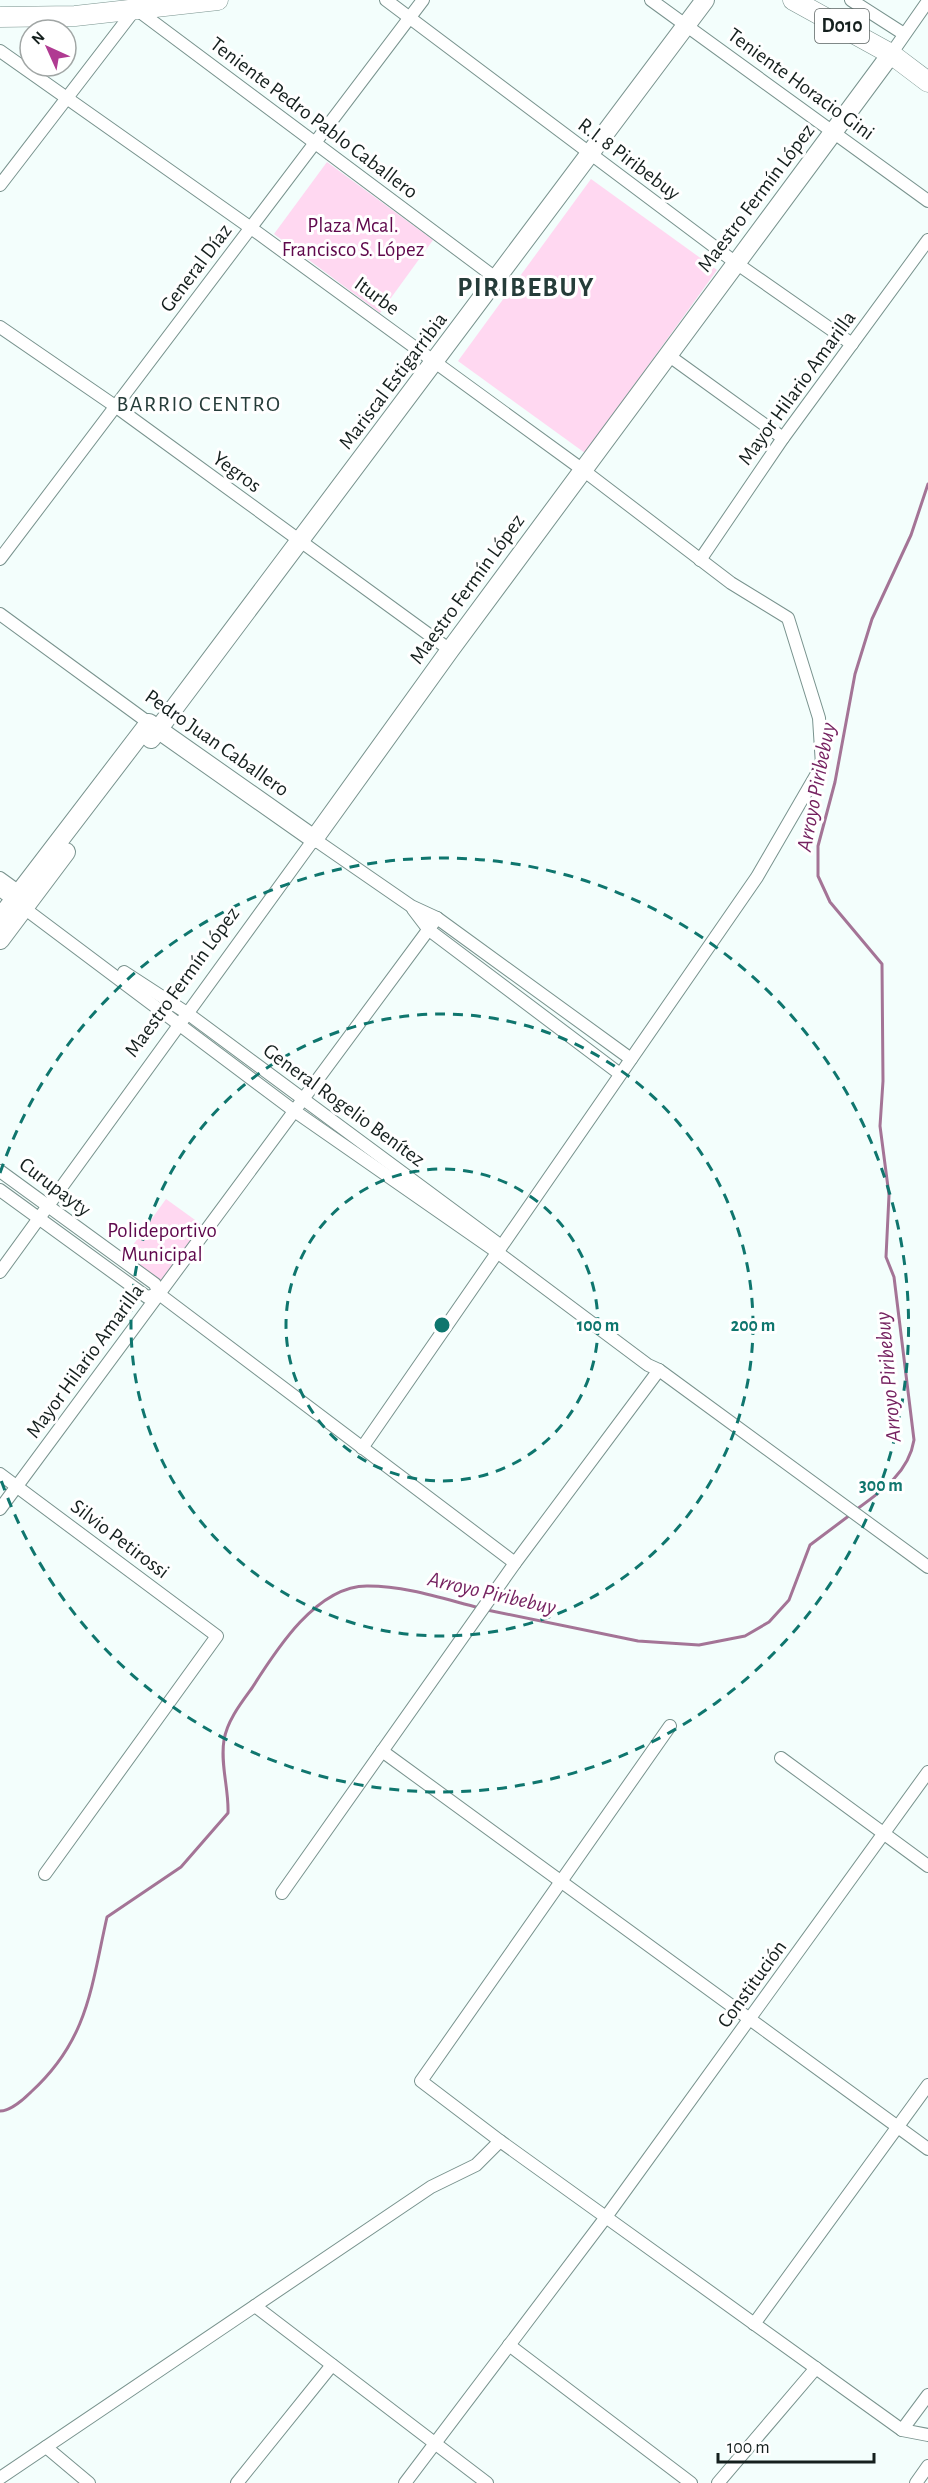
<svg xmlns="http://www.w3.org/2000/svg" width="928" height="2483" font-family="'Alegreya Sans',sans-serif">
<rect width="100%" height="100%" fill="#f3fefc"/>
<g fill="#ffd8f1">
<polygon points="327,162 433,240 380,313 274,234"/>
<polygon points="591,179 717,270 585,453 458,361"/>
<polygon points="166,1199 202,1225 159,1285 123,1259"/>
</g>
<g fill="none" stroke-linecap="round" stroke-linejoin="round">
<g stroke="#a47496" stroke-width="3">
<path d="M857 1509C882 1491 909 1472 914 1440L894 1277 886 1257 889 1195 880 1126 883 1081 882 964 830 902 818 876V846L835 782 855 674 872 619 911 535 928 484"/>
<polyline points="487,1610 638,1641 699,1645 745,1636 769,1622 789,1600 810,1545 850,1515"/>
<path d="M0 2111C10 2111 24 2099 31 2092 88 2040 91 1988 107 1917L181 1867 228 1813C229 1789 220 1764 224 1740 227 1721 241 1703 252 1688 276 1650 317 1585 368 1586 406 1586 444 1599 480 1608"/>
</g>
<defs>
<g id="street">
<polyline points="386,0 736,263 852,344"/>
<polyline points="651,0 928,201"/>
<polyline points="851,0 904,34"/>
<polyline points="136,9 497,279"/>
<polyline points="0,51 251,228 583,470 731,583 788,618 819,718 822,765 757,877 362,1448"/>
<polyline points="891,54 928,1"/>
<polyline points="0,185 136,8"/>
<polyline points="0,327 115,406 450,650"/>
<polyline points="668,355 783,438"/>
<polyline points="0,559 423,0"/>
<polyline points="700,560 783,438 928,240"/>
<polyline points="0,614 149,723"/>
<polyline points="0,878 25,896"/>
<polyline points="0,890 293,1110 497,1252 648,1365 659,1370 928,1567"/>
<polyline points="413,909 429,930 620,1074"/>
<polyline points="124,972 187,1013 496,1242"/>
<polyline points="0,1171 155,1284 159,1294 515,1563"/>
<polyline points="0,1190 147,1297 159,1294"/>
<polyline points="0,1272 314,839 411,906 437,918 631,1059"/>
<polyline points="0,1474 217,1636 45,1874"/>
<polyline points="0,1509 437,918"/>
<polyline points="670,1726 421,2081 500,2141 902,2430 928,2435"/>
<polyline points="382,1751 928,2149"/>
<polyline points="781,1758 928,1866"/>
<polyline points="282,1893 515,1563 659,1370"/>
<polyline points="255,2306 487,2483"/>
<polyline points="754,2324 928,2085"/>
<polyline points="509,2345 691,2483"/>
<polyline points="902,2430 928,2395"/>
<polyline points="46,2447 89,2483"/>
<polyline points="0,2478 431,2187 476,2165 500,2141"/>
<polyline points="237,2483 332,2365"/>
<polyline points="405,2483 606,2217 928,1772"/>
<polyline points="718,2483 816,2368"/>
<polyline points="916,2483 928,2466"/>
</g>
<g id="secondary">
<polyline points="151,739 705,0"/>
<polyline points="0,918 149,723 314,839 450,650 891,54"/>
<polyline points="0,940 66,852"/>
</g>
<g id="primary">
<polyline points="793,0 891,54 928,82"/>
<polyline points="0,17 75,16 218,0"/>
</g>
</defs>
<use href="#street" stroke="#79938e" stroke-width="14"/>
<use href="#secondary" stroke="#79938e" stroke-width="20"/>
<use href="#primary" stroke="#79938e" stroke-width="21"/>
<use href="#street" stroke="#fff" stroke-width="12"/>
<use href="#secondary" stroke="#fff" stroke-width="18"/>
<use href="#primary" stroke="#fff" stroke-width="20"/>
</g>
<g fill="none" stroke="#0f766e" stroke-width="3" stroke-dasharray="10 8">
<circle cx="442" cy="1325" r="156"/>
<circle cx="442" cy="1325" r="311"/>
<path d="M0 1173A467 467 0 1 1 0 1477"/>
</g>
<g text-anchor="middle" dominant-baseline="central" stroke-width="6" stroke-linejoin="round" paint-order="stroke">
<rect fill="#fff" stroke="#5b6362" stroke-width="1.5" x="815" y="9" width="54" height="34" rx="4.5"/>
<g font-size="20" font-weight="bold" fill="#15201e">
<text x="842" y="26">D010</text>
</g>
<g font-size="21" fill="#15201e" stroke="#fff">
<text transform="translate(801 84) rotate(36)">Teniente Horacio Gini</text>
<text transform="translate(314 118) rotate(37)">Teniente Pedro Pablo Caballero</text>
<text transform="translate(629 159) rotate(37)">R.I. 8 Piribebuy</text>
<text transform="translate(756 198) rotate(-53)">Maestro Fermín López</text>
<text transform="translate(196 268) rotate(-53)">General Díaz</text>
<text transform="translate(377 296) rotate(36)">Iturbe</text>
<text transform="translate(393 381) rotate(-53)">Mariscal Estigarribia</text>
<text transform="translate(797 388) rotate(-54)">Mayor Hilario Amarilla</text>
<text transform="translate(237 472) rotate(36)">Yegros</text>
<text transform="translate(467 589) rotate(-54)">Maestro Fermín López</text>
<text transform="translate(217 743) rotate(35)">Pedro Juan Caballero</text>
<text transform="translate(182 982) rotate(-54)">Maestro Fermín López</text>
<text transform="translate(344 1105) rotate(36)">General Rogelio Benítez</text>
<text transform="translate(55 1187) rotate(37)">Curupayty</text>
<text transform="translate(85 1361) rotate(-54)">Mayor Hilario Amarilla</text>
<text transform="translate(120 1539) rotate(37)">Silvio Petirossi</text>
<text transform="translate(752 1984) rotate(-54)">Constitución</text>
</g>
<g font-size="21" fill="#5f084c" stroke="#fff">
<text x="353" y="225">Plaza Mcal.<tspan x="353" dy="24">Francisco S. López</tspan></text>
<text x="162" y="1230">Polideportivo<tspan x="162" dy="24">Municipal</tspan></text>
</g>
<g font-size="22" letter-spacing="1.5" fill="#253c39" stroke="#fff">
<text x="199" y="404">BARRIO CENTRO</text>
</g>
<g font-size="22" font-style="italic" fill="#762361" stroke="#fff">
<text transform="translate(816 787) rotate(-79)">Arroyo Piribebuy</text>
<text transform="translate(888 1377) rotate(-95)">Arroyo Piribebuy</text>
<text transform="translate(492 1593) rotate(13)">Arroyo Piribebuy</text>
</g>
<g font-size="27" font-weight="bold" letter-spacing="1.5" fill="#253c39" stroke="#fff">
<text x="526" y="287">PIRIBEBUY</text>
</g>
</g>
<circle cx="442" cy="1325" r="9" fill="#0f766e" stroke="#fff" stroke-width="3"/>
<g font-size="18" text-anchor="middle" font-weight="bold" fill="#0f766e" stroke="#fff" stroke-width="6" stroke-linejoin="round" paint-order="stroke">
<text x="598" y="1331">100 m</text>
<text x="753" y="1331">200 m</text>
<text x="881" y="1491">300 m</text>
</g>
<g transform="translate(48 48) rotate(315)"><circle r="28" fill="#ffffff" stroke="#a1a6a5" stroke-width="1.5"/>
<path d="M0-4.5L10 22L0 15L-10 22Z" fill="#b03b92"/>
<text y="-9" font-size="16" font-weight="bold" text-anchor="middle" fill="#15201e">N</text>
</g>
<path d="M718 2453v9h156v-9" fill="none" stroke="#15201e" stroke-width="3"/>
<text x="727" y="2453" font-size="18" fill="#15201e" stroke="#ffffff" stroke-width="4.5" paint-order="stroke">100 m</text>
</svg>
